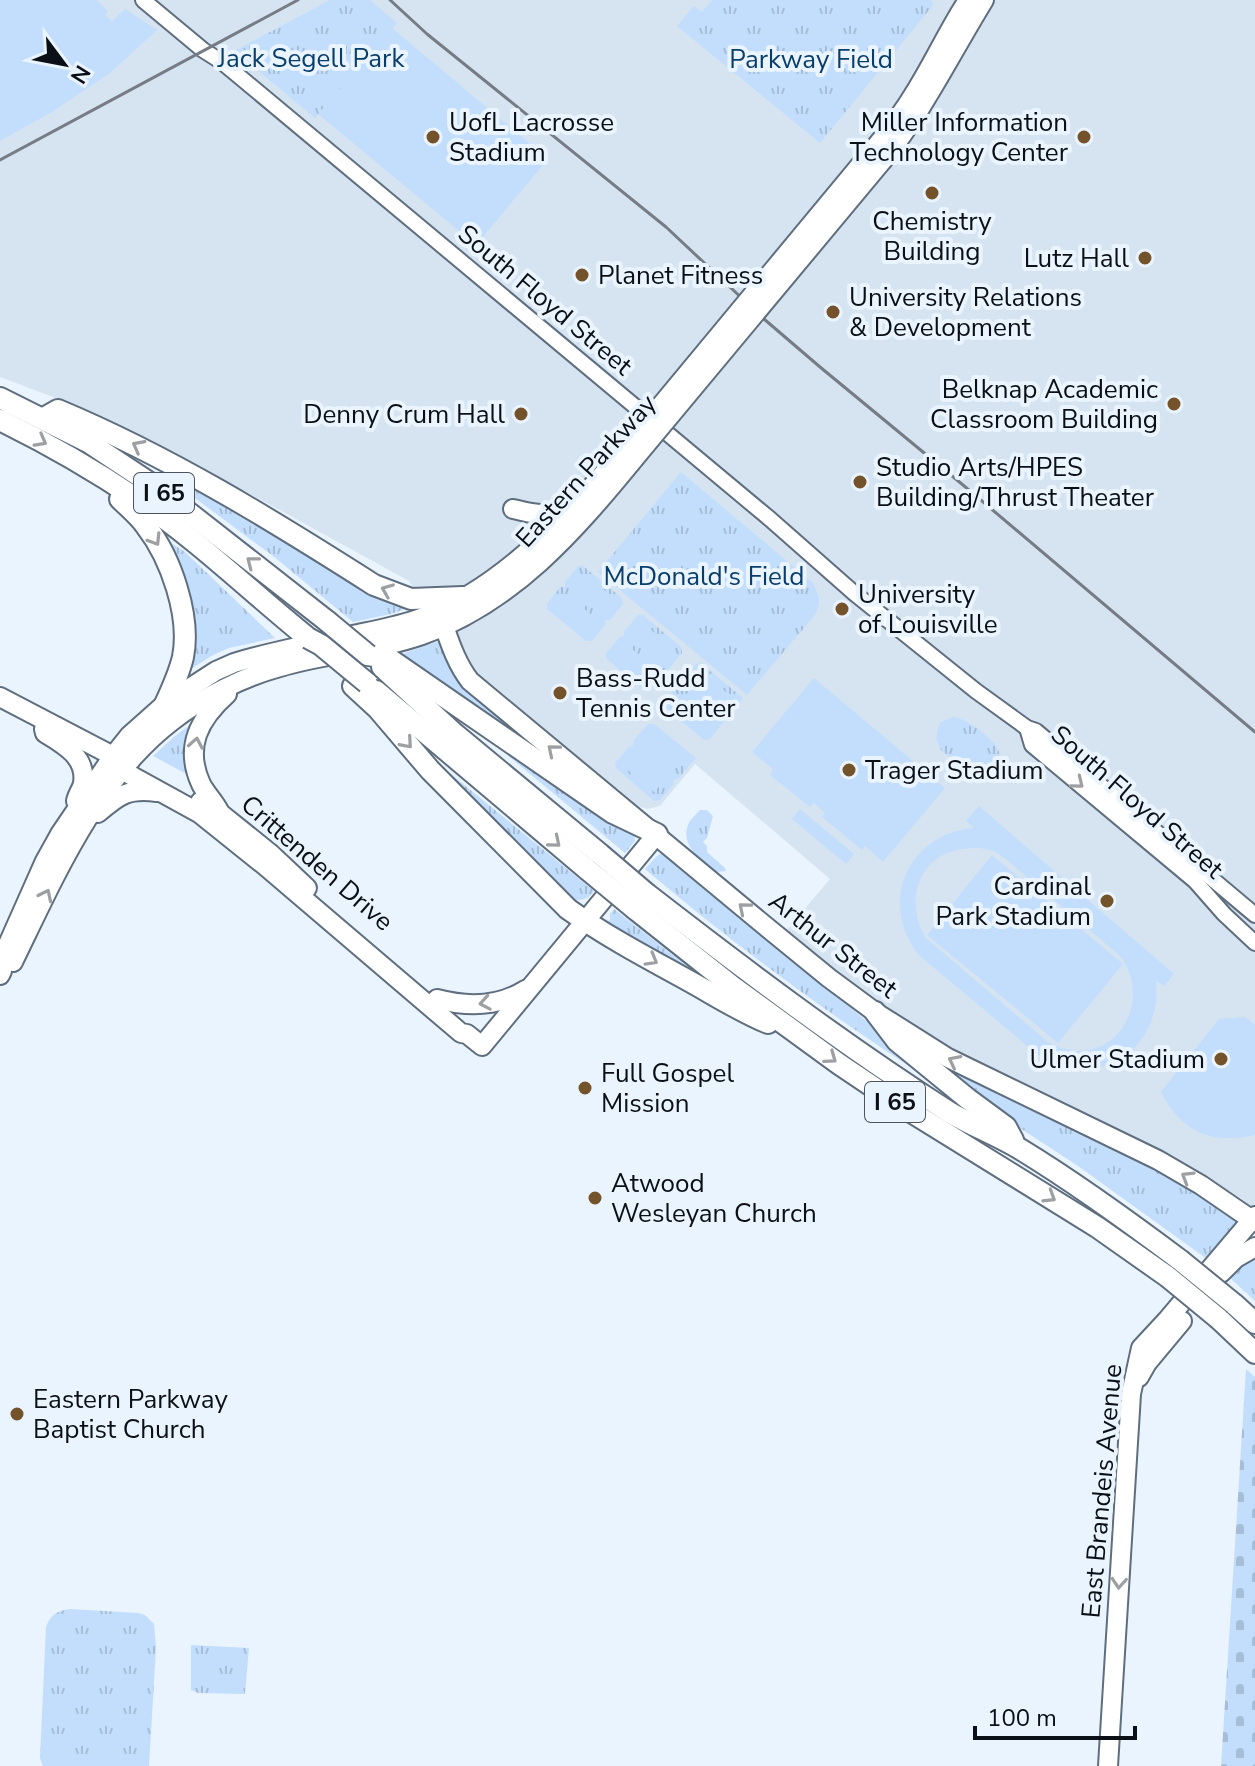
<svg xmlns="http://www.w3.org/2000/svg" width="1255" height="1766" font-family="'Nunito Sans',sans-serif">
<defs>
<pattern id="grass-tufts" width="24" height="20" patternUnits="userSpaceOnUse" patternTransform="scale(2)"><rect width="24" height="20" fill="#c2defc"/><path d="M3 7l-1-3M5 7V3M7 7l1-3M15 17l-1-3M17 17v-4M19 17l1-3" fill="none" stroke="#a5bdd7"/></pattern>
<pattern id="cemetery-stones" width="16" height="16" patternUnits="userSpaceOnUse" patternTransform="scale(2)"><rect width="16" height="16" fill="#c2defc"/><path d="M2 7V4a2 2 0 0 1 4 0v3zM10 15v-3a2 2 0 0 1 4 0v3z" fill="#a5bdd7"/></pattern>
</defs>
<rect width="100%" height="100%" fill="#eaf4ff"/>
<polygon fill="#d6e4f2" points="0,0 1255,0 1255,1211 1242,1199 1196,1171 994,1071 914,1029 867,998 785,932 830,879 695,764 660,806 648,809 640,807 493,689 467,662 409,581 245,491 53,397 0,377"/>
<g fill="url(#grass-tufts)">
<polygon points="330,0 370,0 397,23 315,118 234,51"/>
<polygon points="712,0 930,0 934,4 820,143 677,26 694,6 702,12"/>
<polygon points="141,458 413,606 391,614 353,622 273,556"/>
<path d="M681 472 813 583C819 595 822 603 815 615L747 695 598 572Z"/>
<polygon points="164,538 185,552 275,638 229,648 213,655 183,674"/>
<polygon points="578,566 583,566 622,598 623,604 610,620 605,620 605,625 592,641 586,641 547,609 547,604 560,587 565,587 565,582"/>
<polygon points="638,615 643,615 681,647 682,653 669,669 664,670 664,674 651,690 645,691 606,658 606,653 620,637 624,636 624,632"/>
<polygon points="442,640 456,675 455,677 586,786 396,656"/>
<polygon points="701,663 743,698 727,718 723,718 723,723 710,739 704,740 665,707 665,701 678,685 682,684 682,680 696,664"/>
<path d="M953 717C965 717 996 740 999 752 1000 759 998 765 994 771L983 776 971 774 941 750 936 739 938 728 941 722Z"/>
<polygon points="198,719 194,778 153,756 175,736"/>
<polygon points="648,724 654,724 696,758 678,779 673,780 674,784 660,800 654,801 616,768 615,763 629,747 633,746 633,741"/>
<polygon points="494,740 634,832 635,841 625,853 493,743"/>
<path d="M441 766 594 891C588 899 585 900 576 900L575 903 439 768Z"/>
<path d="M700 810H707L713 816 707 838 703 842 707 846V852L725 868 726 871 717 872C703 861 680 847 688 825 690 819 696 815 700 810Z"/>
<path d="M662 853 667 854 844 1002 948 1091C842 1024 741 951 645 869L656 857Z"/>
<polygon points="614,909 701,977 611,927 608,921 610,920 610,914"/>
<polygon points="909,1043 1178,1178 1238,1221 1237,1224 1207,1259 1078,1166 977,1100"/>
<polygon points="1255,1254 1255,1301 1228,1276"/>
<path d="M70 1609 138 1613 145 1615 154 1624 156 1648 149 1766H43L40 1758 46 1627C51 1614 57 1611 70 1609Z"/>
<polygon points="191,1645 249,1648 245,1694 198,1693 191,1690"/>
</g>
<polygon fill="url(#cemetery-stones)" points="1246,1369 1255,1377 1255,1766 1221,1766"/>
<g fill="#c2defc" fill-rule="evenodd">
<polygon points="0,0 97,0 108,11 105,15 112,21 125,9 157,30 110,73 52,112 0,141"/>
<polygon points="392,28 548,159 476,245 318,114"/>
<polygon points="585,574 614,598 603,612 573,588"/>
<polygon points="567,595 597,619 585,633 556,608"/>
<polygon points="644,624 673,648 662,662 632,637"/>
<polygon points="626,644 656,669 644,683 615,658"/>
<polygon points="702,672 732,697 721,710 691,686"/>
<polygon points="814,678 945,788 883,862 865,846 862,850 822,817 825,813 814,803 810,807 770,775 773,769 752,752"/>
<polygon points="685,693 714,717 703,731 674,707"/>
<polygon points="654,733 683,758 672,771 643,747"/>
<polygon points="636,754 666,779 654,792 625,768"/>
<path d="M979 806 1174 974 1164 986 1156 981C1161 1028 1130 1071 1080 1069 1067 1069 1055 1064 1043 1059L920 956C877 905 907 833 974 828L966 821ZM980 848 994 851 1007 860 1119 955C1149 991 1128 1051 1078 1051 1067 1051 1057 1047 1048 1042L926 938C909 911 912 872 943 855 954 849 967 848 980 848Z"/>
<polygon points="800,809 854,854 846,864 792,819"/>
<polygon points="992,855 1123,964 1058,1043 927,935"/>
<path d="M1245 1017 1255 1025V1135C1212 1145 1181 1132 1161 1092L1219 1019Z"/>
</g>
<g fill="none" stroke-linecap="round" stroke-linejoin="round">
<defs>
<g id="minor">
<polyline points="143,0 203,50 222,62 770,519 854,593 976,691 1027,728 1036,731 1255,915"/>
<polyline points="1027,728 1032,745 1195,881 1224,914 1255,943"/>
</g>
<g id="major">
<path d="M872 151C889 131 904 111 917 89 935 60 949 29 968 0"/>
<path d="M883 160C924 110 950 55 984 0"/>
<path d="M513 509C537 514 548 520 567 501"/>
<path d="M444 626C451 646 457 664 470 681L769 929 829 978 875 1012 948 1058 1158 1160 1201 1185 1255 1222"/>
<polyline points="0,697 113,756 121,759"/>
<path d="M44 729 45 733C63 744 87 757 83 783 82 789 77 795 76 801"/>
<polyline points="117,762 122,770 139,780 199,813 264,865 461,1033 467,1034 482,1046 657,834"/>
<polyline points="200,802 220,813 271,854 307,888"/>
<path d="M219 811C214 801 206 794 201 784 184 747 199 719 227 694"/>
<path d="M98 813C119 795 128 788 157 792"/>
<path d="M13 962C54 878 96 779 172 721 203 697 243 677 280 667 327 653 376 651 422 635 513 603 575 531 634 459"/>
<path d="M0 975 2 971 1 960 45 861 60 834 113 756 129 736 165 704 216 671 234 663C273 651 313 644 353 635 377 630 401 626 424 617 505 586 569 514 624 450"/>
<path d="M437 999C467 1007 498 1007 525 990"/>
<polyline points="1221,1273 1236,1258 1255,1247"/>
<polyline points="1139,1377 1147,1363 1182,1321"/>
<polyline points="1108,1766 1131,1394 1141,1348 1167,1320 1255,1216"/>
</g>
<g id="highway">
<polyline points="0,398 88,442 156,487 327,621"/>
<path d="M44 418 58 410C170 457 272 520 374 585L411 599 463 597"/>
<path d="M0 420C47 443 94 470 137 499 198 540 251 592 308 638"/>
<path d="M120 499C129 508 139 516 146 526 171 558 191 616 183 657 179 674 172 689 165 704"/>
<polyline points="368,655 388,658 613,813 657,834"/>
<polyline points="382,667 455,734 600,854"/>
<path d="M353 686 378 709 430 770 568 909C607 937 649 959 691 982 716 996 741 1012 768 1023"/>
<polyline points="376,691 588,870"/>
<path d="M647 894C745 970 844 1045 949 1112 972 1126 997 1135 1020 1149 1076 1183 1128 1221 1180 1260"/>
<polyline points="635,909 732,986 839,1064 900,1105 1097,1227 1168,1277"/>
<polyline points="875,1012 897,1041 968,1099 1006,1127 1013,1140"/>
<polyline points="1234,1304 1255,1323"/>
<polyline points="1219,1319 1255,1353"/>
</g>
</defs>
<use href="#minor" stroke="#5f6e7e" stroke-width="18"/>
<use href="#major" stroke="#5f6e7e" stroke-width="22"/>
<use href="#highway" stroke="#5f6e7e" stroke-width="24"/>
<use href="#minor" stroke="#fff" stroke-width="14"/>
<use href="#major" stroke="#fff" stroke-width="18"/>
<use href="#highway" stroke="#fff" stroke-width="20"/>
<g stroke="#757c85" stroke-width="3">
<polyline points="390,0 427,34 666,227 764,319 820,367 963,485 1255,732"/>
<polyline points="0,160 298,0"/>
</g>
<defs>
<g id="major-bridge">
<polyline points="624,450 872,151"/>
<polyline points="634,459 883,160"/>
</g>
<g id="highway-bridge">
<polyline points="327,621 368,655"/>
<polyline points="308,638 321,645 367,683"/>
<polyline points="600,854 647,894"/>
<polyline points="588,870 635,909"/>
<polyline points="1180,1260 1234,1304"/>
<polyline points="1168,1277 1219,1319"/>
</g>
</defs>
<use href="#major-bridge" stroke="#5f6e7e" stroke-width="22" stroke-linecap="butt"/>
<use href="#highway-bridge" stroke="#5f6e7e" stroke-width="24" stroke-linecap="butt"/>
<use href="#major-bridge" stroke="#fff" stroke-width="18"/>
<use href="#highway-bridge" stroke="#fff" stroke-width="20"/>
</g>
<defs><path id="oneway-chevron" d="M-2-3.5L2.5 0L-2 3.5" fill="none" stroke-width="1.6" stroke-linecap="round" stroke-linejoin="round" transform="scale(2)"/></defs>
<g stroke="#9d9fa2">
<use href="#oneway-chevron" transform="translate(41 441) rotate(29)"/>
<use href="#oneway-chevron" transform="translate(138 446) rotate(-152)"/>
<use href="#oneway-chevron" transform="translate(155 540) rotate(58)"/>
<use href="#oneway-chevron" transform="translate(252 562) rotate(-142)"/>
<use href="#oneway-chevron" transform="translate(387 590) rotate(-158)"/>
<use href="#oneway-chevron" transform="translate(196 743) rotate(-80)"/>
<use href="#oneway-chevron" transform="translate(407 743) rotate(49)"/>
<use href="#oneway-chevron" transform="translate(553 750) rotate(-140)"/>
<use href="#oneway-chevron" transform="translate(1078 783) rotate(39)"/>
<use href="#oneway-chevron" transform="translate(555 842) rotate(40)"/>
<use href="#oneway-chevron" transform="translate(46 895) rotate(-64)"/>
<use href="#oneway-chevron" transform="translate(744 908) rotate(-140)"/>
<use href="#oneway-chevron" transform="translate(652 960) rotate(30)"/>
<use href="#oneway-chevron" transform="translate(485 1003) rotate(170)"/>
<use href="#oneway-chevron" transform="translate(831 1058) rotate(36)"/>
<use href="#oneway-chevron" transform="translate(954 1061) rotate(-153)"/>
<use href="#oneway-chevron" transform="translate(1187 1177) rotate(-149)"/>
<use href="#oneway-chevron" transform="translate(1050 1197) rotate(32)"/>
<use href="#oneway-chevron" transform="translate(1119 1583) rotate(94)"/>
</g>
<g fill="#74522a" stroke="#eaf4ff" stroke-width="3">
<circle cx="433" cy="137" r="8"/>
<circle cx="1084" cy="137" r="8"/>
<circle cx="932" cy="193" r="8"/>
<circle cx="1145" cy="258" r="8"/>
<circle cx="582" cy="275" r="8"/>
<circle cx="833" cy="312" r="8"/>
<circle cx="1174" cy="404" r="8"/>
<circle cx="521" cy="414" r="8"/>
<circle cx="860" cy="482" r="8"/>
<circle cx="842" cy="609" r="8"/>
<circle cx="560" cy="693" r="8"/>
<circle cx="849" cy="770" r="8"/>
<circle cx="1107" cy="901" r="8"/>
<circle cx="1221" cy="1059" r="8"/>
<circle cx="585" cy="1088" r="8"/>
<circle cx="595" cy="1198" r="8"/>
<circle cx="17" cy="1414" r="8"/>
</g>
<g text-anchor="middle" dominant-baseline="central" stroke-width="8" stroke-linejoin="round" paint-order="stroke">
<g fill="#eaf4ff" stroke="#4d545c" stroke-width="2">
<rect x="134" y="473" width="60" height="40" rx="6"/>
<rect x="865" y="1082" width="60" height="40" rx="6"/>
</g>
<g font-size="24" font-weight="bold" fill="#0a1016">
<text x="164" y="493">I 65</text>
<text x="895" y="1102">I 65</text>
</g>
<g font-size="26" fill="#093e6b" stroke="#eaf4ff">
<text x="311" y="58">Jack Segell Park</text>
<text x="811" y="59">Parkway Field</text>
<text x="704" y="576">McDonald's Field</text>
</g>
<g font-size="26" fill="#0a1016" stroke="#eaf4ff" text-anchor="start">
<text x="449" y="122">UofL Lacrosse<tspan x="449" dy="30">Stadium</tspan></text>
<text x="1068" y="122" text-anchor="end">Miller Information<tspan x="1068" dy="30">Technology Center</tspan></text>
<text x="932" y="221" text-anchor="middle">Chemistry<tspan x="932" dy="30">Building</tspan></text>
<text x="1129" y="258" text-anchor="end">Lutz Hall</text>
<text x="598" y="275">Planet Fitness</text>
<text x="849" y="297">University Relations<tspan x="849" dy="30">&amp; Development</tspan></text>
<text x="1158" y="389" text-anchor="end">Belknap Academic<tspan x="1158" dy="30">Classroom Building</tspan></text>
<text x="505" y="414" text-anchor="end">Denny Crum Hall</text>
<text x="876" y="467">Studio Arts/HPES<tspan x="876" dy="30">Building/Thrust Theater</tspan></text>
<text x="858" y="594">University<tspan x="858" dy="30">of Louisville</tspan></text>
<text x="576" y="678">Bass-Rudd<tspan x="576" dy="30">Tennis Center</tspan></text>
<text x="865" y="770">Trager Stadium</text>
<text x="1091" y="886" text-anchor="end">Cardinal<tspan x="1091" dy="30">Park Stadium</tspan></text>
<text x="1205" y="1059" text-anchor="end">Ulmer Stadium</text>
<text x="601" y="1073">Full Gospel<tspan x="601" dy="30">Mission</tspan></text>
<text x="611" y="1183">Atwood<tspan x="611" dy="30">Wesleyan Church</tspan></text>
<text x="33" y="1399">Eastern Parkway<tspan x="33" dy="30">Baptist Church</tspan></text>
</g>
<g font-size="26" fill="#0a1016" stroke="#eaf4ff">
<text transform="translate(545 300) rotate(40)">South Floyd Street</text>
<text transform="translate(586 471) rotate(-48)">Eastern Parkway</text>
<text transform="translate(1137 802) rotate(41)">South Floyd Street</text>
<text transform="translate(317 863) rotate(41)">Crittenden Drive</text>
<text transform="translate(833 945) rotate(38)">Arthur Street</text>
<text transform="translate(1102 1491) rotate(-85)">East Brandeis Avenue</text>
</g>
</g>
<g transform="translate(64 64) rotate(122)" stroke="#eaf4ff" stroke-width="6" paint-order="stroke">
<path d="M0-6L14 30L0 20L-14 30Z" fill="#0a1016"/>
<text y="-12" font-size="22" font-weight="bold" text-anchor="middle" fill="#0a1016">N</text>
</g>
<path d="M975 1726v12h160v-12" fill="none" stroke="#0a1016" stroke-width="4"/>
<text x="987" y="1726" font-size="24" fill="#0a1016" stroke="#eaf4ff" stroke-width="6" paint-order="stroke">100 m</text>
</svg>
